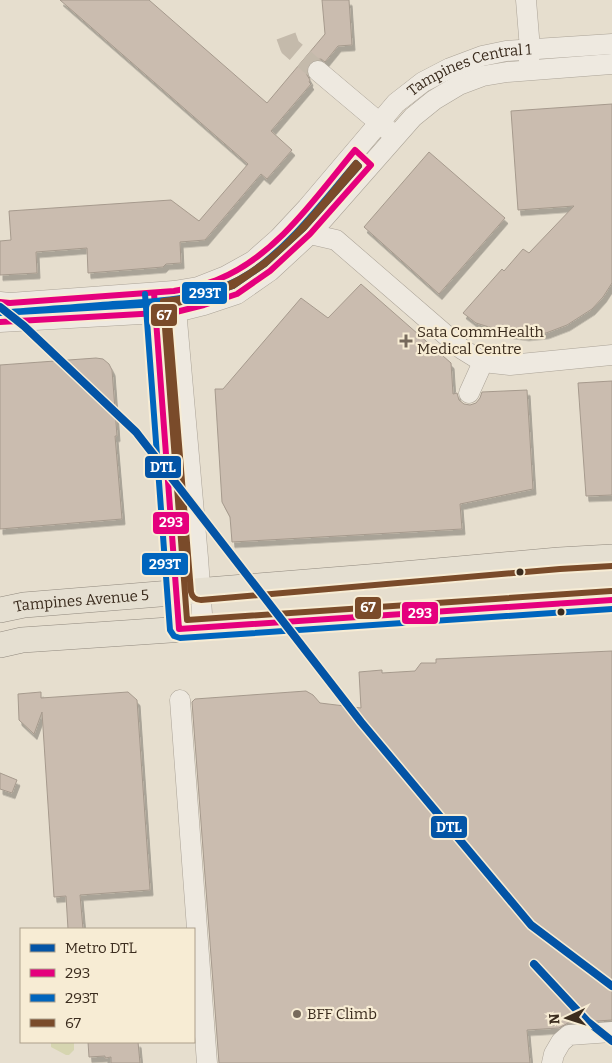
<svg xmlns="http://www.w3.org/2000/svg" width="612" height="1063" font-family="Bitter,serif">
<defs>
<filter id="shadow"><feDropShadow dx="3" dy="5.5" stdDeviation="0" flood-color="#0004"/></filter>
</defs>
<rect width="100%" height="100%" fill="#e6dece"/>
<polygon fill="#d6d5b0" points="51,1042 74,1042 74,1050 69,1055 66,1055 51,1047"/>
<g fill="#cabcaf" stroke="#a69a8d" filter="url(#shadow)">
<polygon points="60,0 149,0 267,103 325,34 322,0 349,0 352,45 338,46 325,62 321,59 314,60 309,64 306,69 307,75 310,80 309,82 311,84 271,131 292,150 267,179 261,174 205,240 180,242 181,263 166,264 163,267 88,273 87,248 36,252 37,273 0,275 0,241 11,240 9,211 171,200 199,221 248,164"/>
<polygon points="612,104 612,283 603,297 592,309 567,325 546,333 526,335 511,333 489,327 476,323 463,313 502,269 504,271 523,249 529,253 574,206 518,210 511,111"/>
<polygon points="429,152 505,218 439,294 364,227"/>
<polygon points="361,284 451,363 453,394 457,393 459,400 464,404 470,405 476,403 480,398 482,392 527,390 533,489 460,504 462,529 232,542 230,517 222,502 215,389 223,389 301,298 328,318"/>
<polygon points="96,358 103,359 109,364 112,370 117,436 115,436 122,519 0,529 0,365"/>
<polygon points="612,381 612,495 586,496 578,383"/>
<polygon points="612,651 612,1020 568,1023 559,1028 527,1030 530,1063 219,1063 192,702 195,699 306,691 313,695 320,703 361,708 359,672 382,670 382,673 415,671 421,663 436,663 436,659"/>
<polygon points="41,692 41,698 128,692 137,700 150,890 80,895 83,929 68,929 66,896 54,897 42,712 34,734 19,720 18,694"/>
<polygon points="0,773 17,780 12,793 0,789"/>
<polygon points="88,1042 138,1042 140,1063 111,1063 111,1057 105,1058 105,1056 89,1057"/>
</g>
<g fill="none" stroke-linecap="round" stroke-linejoin="round">
<polyline stroke="#c4baab" stroke-width="20" stroke-dasharray="20 10" stroke-linecap="butt" points="286,36 290,47 318,71"/>
<defs>
<g id="minor">
<polyline points="526,0 530,49 529,61"/>
<polyline points="318,71 388,130"/>
<polyline points="310,234 336,240 462,349 483,362 510,365 612,355"/>
<polyline points="175,298 198,558 203,628"/>
<polyline points="155,300 179,629"/>
<path id="s1" d="M0 302 10 303 174 291 198 287 226 276 253 261 279 238 307 208 396 103 423 82 450 68 482 56 506 51 612 44"/>
<polyline points="0,322 176,312 204,305 237,294 270,271 310,234 413,117 434,100 459,85 483,76 507,72 612,64"/>
<polyline points="469,393 483,362"/>
<polyline points="180,700 207,1063"/>
<polyline points="552,1063 554,1054 561,1042 569,1035 612,1032"/>
</g>
<g id="major">
<path id="s2" d="M0 610 24 605 381 576 559 560 612 557"/>
<polyline points="0,645 22,640 612,600"/>
</g>
</defs>
<use href="#minor" stroke="#aba397" stroke-width="21"/>
<use href="#major" stroke="#91897e" stroke-width="26"/>
<use href="#minor" stroke="#eee9e0" stroke-width="20"/>
<use href="#major" stroke="#e5dfd1" stroke-width="25"/>
<defs>
<g id="bus-1">
<polyline points="154,293 179,629 612,600"/>
<path d="M0 302 10 303 174 291C189 288 205 285 219 279 277 255 316 197 355 150L371 165 310 234 270 271 237 294 204 305 176 312 0 322"/>
</g>
<g id="bus-2">
<polyline points="145,294 170,630 174,636 180,638 612,609"/>
<path d="M0 311 11 312C45 309 79 307 113 304 161 301 210 300 251 272 293 243 323 201 356 163L359 166 304 228 265 264 233 286 202 297 175 303 0 313"/>
</g>
<path id="bus-3" d="M611 591 187 620 163 301C184 299 204 295 223 287 280 263 318 209 356 163L359 166 304 228 265 264 233 286 202 297 173 304 168 309 191 592C192 597 196 600 201 600L560 569 612 566"/>
</defs>
<use href="#bus-1" stroke="#f7ecd4" stroke-width="10"/>
<use href="#bus-2" stroke="#f7ecd4" stroke-width="10"/>
<use href="#bus-3" stroke="#f7ecd4" stroke-width="10"/>
<use href="#bus-1" stroke="#e5007d" stroke-width="6"/>
<use href="#bus-2" stroke="#0065bd" stroke-width="6"/>
<use href="#bus-3" stroke="#7a4b2a" stroke-width="6"/>
<defs>
<g id="metro-1">
<polyline points="0,307 24,326 136,432 361,722 531,925 612,986"/>
<polyline points="534,964 587,1021 612,1041"/>
</g>
</defs>
<use href="#metro-1" stroke="#f7ecd4" stroke-width="11"/>
<use href="#metro-1" stroke="#0354a6" stroke-width="8"/>
</g>
<g fill="#776a5c" stroke="#f7ecd4" stroke-width="2">
<path d="M403.5 333.5h5v5h5v5h-5v5h-5v-5h-5v-5h5z"/>
<circle cx="297" cy="1014" r="5"/>
</g>
<g fill="#3b2c1e" stroke="#f7ecd4" stroke-width="2">
<circle cx="520" cy="572" r="4.5"/>
<circle cx="561" cy="612" r="4.5"/>
</g>
<g text-anchor="middle" dominant-baseline="central" stroke-width="4.5" stroke-linejoin="round" paint-order="stroke">
<g font-size="15" fill="#3b2c1e" stroke="#f7ecd4">
<text stroke="none"><textPath href="#s1" startOffset="556">Tampines Central 1</textPath></text>
<text stroke="none"><textPath href="#s2" startOffset="82">Tampines Avenue 5</textPath></text>
</g>
<g font-size="15" fill="#3b2c1e" stroke="#f7ecd4" text-anchor="start">
<text x="417" y="332">Sata CommHealth<tspan x="417" dy="17">Medical Centre</tspan></text>
<text x="307" y="1014">BFF Climb</text>
</g>
</g>
<g stroke="#f7ecd4" stroke-width="2">
<rect x="181" y="281" width="47" height="24" rx="5" fill="#0065bd"/>
<rect x="150" y="303" width="28" height="24" rx="5" fill="#7a4b2a"/>
<rect x="144" y="455" width="38" height="24" rx="5" fill="#0354a6"/>
<rect x="152" y="511" width="38" height="24" rx="5" fill="#e5007d"/>
<rect x="141" y="552" width="48" height="24" rx="5" fill="#0065bd"/>
<rect x="354" y="596" width="28" height="24" rx="5" fill="#7a4b2a"/>
<rect x="401" y="601" width="38" height="24" rx="5" fill="#e5007d"/>
<rect x="430" y="815" width="38" height="24" rx="5" fill="#0354a6"/>
</g>
<g font-size="14" text-anchor="middle" font-weight="bold" fill="#fff">
<text x="205" y="298">293T</text>
<text x="164" y="320">67</text>
<text x="163" y="472">DTL</text>
<text x="171" y="527">293</text>
<text x="165" y="569">293T</text>
<text x="368" y="612">67</text>
<text x="420" y="618">293</text>
<text x="449" y="832">DTL</text>
</g>
<rect x="20" y="928" width="175" height="115" fill="#f7ecd4" stroke="#ac9f8b"/>
<rect x="30" y="944" width="25" height="8" fill="#0354a6" stroke="#ac9f8b"/>
<text x="65" y="953" font-size="15" fill="#3b2c1e">Metro DTL</text>
<rect x="30" y="969" width="25" height="8" fill="#e5007d" stroke="#ac9f8b"/>
<text x="65" y="978" font-size="15" fill="#3b2c1e">293</text>
<rect x="30" y="994" width="25" height="8" fill="#0065bd" stroke="#ac9f8b"/>
<text x="65" y="1003" font-size="15" fill="#3b2c1e">293T</text>
<rect x="30" y="1019" width="25" height="8" fill="#7a4b2a" stroke="#ac9f8b"/>
<text x="65" y="1028" font-size="15" fill="#3b2c1e">67</text>
<g transform="translate(567 1018) rotate(266)" stroke="#f7ecd4" stroke-width="4" paint-order="stroke">
<path d="M0-4L9 19L0 12L-9 19Z" fill="#3b2c1e"/>
<text y="-8" font-size="14" font-weight="bold" text-anchor="middle" fill="#3b2c1e">N</text>
</g>
</svg>
